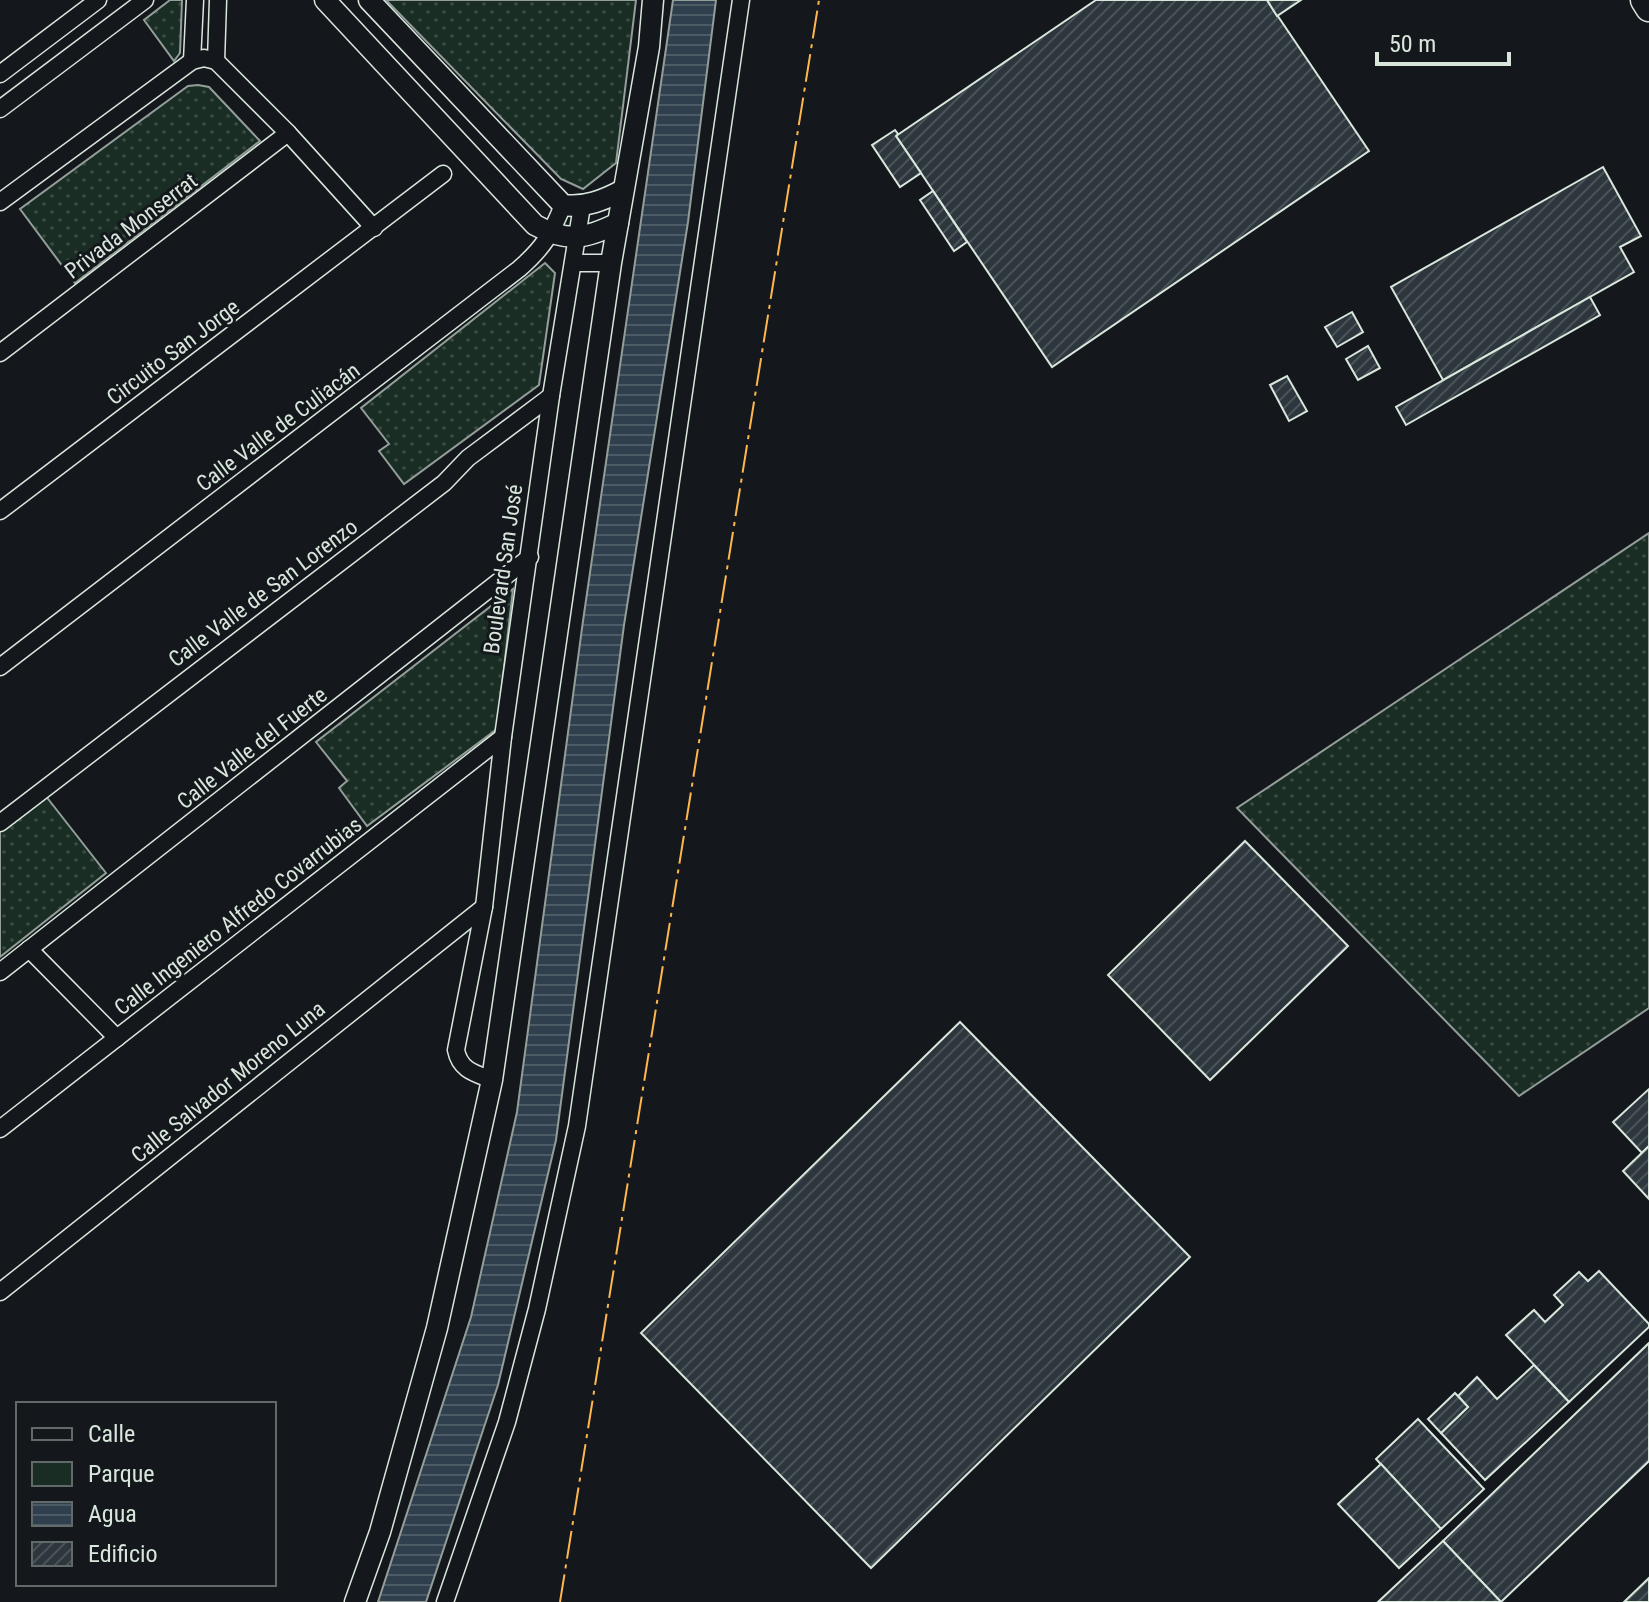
<svg xmlns="http://www.w3.org/2000/svg" width="1649" height="1602" font-family="'Roboto Condensed',sans-serif">
<defs>
<pattern id="green-dots" width="8" height="8" patternUnits="userSpaceOnUse" patternTransform="scale(2)"><rect width="8" height="8" fill="#1a2d24"/><path d="M2 2h.1M6 6h.1" fill="none" stroke="#3b4b43" stroke-width="1.8" stroke-linecap="round"/></pattern>
<pattern id="water-rules" width="6" height="5" patternUnits="userSpaceOnUse" patternTransform="scale(2)"><rect width="6" height="5" fill="#2f3f4d"/><path d="M0 2.5h6" fill="none" stroke="#4c5b66"/></pattern>
<pattern id="building-hatch" width="6" height="6" patternUnits="userSpaceOnUse" patternTransform="scale(2)"><rect width="6" height="6" fill="#2c363c"/><path d="M-1 1l2-2M0 6l6-6M5 7l2-2" fill="none" stroke="#4a5358"/></pattern>
</defs>
<rect width="100%" height="100%" fill="#14181c"/>
<g fill="url(#green-dots)" stroke="#939e99" stroke-width="2">
<polygon points="170,0 182,0 180,53 174,61 144,20"/>
<polygon points="386,0 636,0 616,163 583,189 561,179"/>
<polygon points="198,85 209,87 260,141 75,283 20,209 188,86"/>
<polygon points="545,263 555,273 539,385 404,484 379,451 389,444 361,408"/>
<polygon points="1649,533 1649,1008 1519,1096 1237,808"/>
<polygon points="513,589 497,729 367,826 339,788 347,781 316,742"/>
<polygon points="45,795 106,873 0,957 0,831"/>
</g>
<polygon fill="url(#water-rules)" stroke="#939e99" stroke-width="2" points="673,0 716,0 688,222 624,625 556,1140 498,1385 426,1602 378,1602 471,1317 517,1112 583,621"/>
<g fill="url(#building-hatch)" stroke="#d8e6dc" stroke-width="2">
<polygon points="1096,0 1267,0 1369,151 1052,367 896,136"/>
<polygon points="1267,0 1301,0 1277,16"/>
<polygon points="895,130 898,134 896,136 921,173 900,187 872,145"/>
<polygon points="1603,167 1641,236 1620,247 1634,272 1443,380 1391,287"/>
<polygon points="933,191 967,242 954,251 920,200"/>
<polygon points="1590,297 1600,315 1406,425 1396,407"/>
<polygon points="1352,312 1363,332 1337,347 1325,327"/>
<polygon points="1368,346 1380,368 1358,380 1346,359"/>
<polygon points="1287,376 1307,411 1289,421 1270,385"/>
<polygon points="1245,841 1348,946 1210,1080 1108,975"/>
<polygon points="960,1022 1190,1257 871,1568 641,1333"/>
<polygon points="1649,1089 1649,1146 1642,1153 1613,1122"/>
<polygon points="1649,1146 1649,1199 1623,1171"/>
<polygon points="1599,1271 1649,1324 1649,1327 1569,1402 1506,1335 1534,1310 1545,1322 1563,1305 1554,1295 1579,1272 1588,1281"/>
<polygon points="1649,1343 1649,1461 1501,1602 1443,1541"/>
<polygon points="1534,1365 1569,1402 1485,1480 1441,1433 1468,1407 1458,1396 1477,1377 1497,1399"/>
<polygon points="1455,1393 1468,1407 1441,1433 1428,1419"/>
<polygon points="1418,1419 1484,1489 1441,1529 1376,1459"/>
<polygon points="1381,1464 1441,1529 1399,1568 1338,1504"/>
<polygon points="1443,1541 1501,1602 1378,1602"/>
<polygon points="1649,1578 1649,1602 1624,1602"/>
</g>
<g fill="none" stroke-linecap="round" stroke-linejoin="round">
<defs>
<g id="minor">
<polyline points="192,61 195,0"/>
<polyline points="216,61 218,0"/>
<polyline points="0,74 98,0"/>
<polyline points="0,109 145,0"/>
<polyline points="0,202 192,61 204,58 216,61 288,133 374,228"/>
<polyline points="573,263 611,263"/>
<polyline points="0,353 288,133"/>
<polyline points="0,511 443,174"/>
<path d="M0 667 519 269C543 248 551 235 563 205"/>
<polyline points="0,823 444,483 468,458 551,396"/>
<polyline points="29,949 117,1038"/>
<polyline points="0,972 530,557"/>
<path d="M492 1080C474 1073 460 1070 456 1050L484 907 503 737 551 396 582 206"/>
<polyline points="0,1129 503,737"/>
<polyline points="0,1292 484,907"/>
<polyline points="445,1602 507,1422 537,1309 577,1126 741,0"/>
</g>
<g id="tertiary">
<path d="M325 0 535 225C568 243 585 239 618 223"/>
<path d="M369 0 563 205C585 208 604 200 623 190"/>
<polyline points="355,1602 380,1532 437,1328 492,1080 611,263 649,47 653,0"/>
</g>
<polyline id="trunk" points="1644,0 1649,8"/>
</defs>
<use href="#minor" stroke="#d8e6dc" stroke-width="19"/>
<use href="#tertiary" stroke="#d8e6dc" stroke-width="23"/>
<use href="#trunk" stroke="#d8e6dc" stroke-width="29"/>
<use href="#minor" stroke="#14181c" stroke-width="16"/>
<use href="#tertiary" stroke="#14181c" stroke-width="20"/>
<use href="#trunk" stroke="#14181c" stroke-width="26"/>
<polyline stroke="#ffb74d" stroke-width="2" stroke-dasharray="28 6 4 6" stroke-linecap="butt" points="560,1602 819,0"/>
</g>
<g text-anchor="middle" dominant-baseline="central" stroke-width="6" stroke-linejoin="round" paint-order="stroke">
<g font-size="22" fill="#d8e6dc" stroke="#14181c">
<text transform="translate(131 226) rotate(-37)">Privada Monserrat</text>
<text transform="translate(173 352) rotate(-37)">Circuito San Jorge</text>
<text transform="translate(278 427) rotate(-37)">Calle Valle de Culiacán</text>
<text transform="translate(503 569) rotate(-82)">Boulevard San José</text>
<text transform="translate(263 593) rotate(-37)">Calle Valle de San Lorenzo</text>
<text transform="translate(252 748) rotate(-38)">Calle Valle del Fuerte</text>
<text transform="translate(238 916) rotate(-38)">Calle Ingeniero Alfredo Covarrubias</text>
<text transform="translate(228 1082) rotate(-39)">Calle Salvador Moreno Luna</text>
</g>
</g>
<rect x="16" y="1402" width="260" height="184" fill="#14181c" stroke="#626a69" stroke-width="2"/>
<rect x="32" y="1428" width="40" height="12" fill="#14181c" stroke="#626a69" stroke-width="2"/>
<text x="88" y="1442" font-size="24" fill="#d8e6dc">Calle</text>
<rect x="32" y="1462" width="40" height="24" fill="#1a2d24" stroke="#626a69" stroke-width="2"/>
<text x="88" y="1482" font-size="24" fill="#d8e6dc">Parque</text>
<rect x="32" y="1502" width="40" height="24" fill="url(#water-rules)" stroke="#626a69" stroke-width="2"/>
<text x="88" y="1522" font-size="24" fill="#d8e6dc">Agua</text>
<rect x="32" y="1542" width="40" height="24" fill="url(#building-hatch)" stroke="#626a69" stroke-width="2"/>
<text x="88" y="1562" font-size="24" fill="#d8e6dc">Edificio</text>
<path d="M1377 52v12h132v-12" fill="none" stroke="#d8e6dc" stroke-width="4"/>
<text x="1389" y="52" font-size="24" fill="#d8e6dc" stroke="#14181c" stroke-width="6" paint-order="stroke">50 m</text>
</svg>
